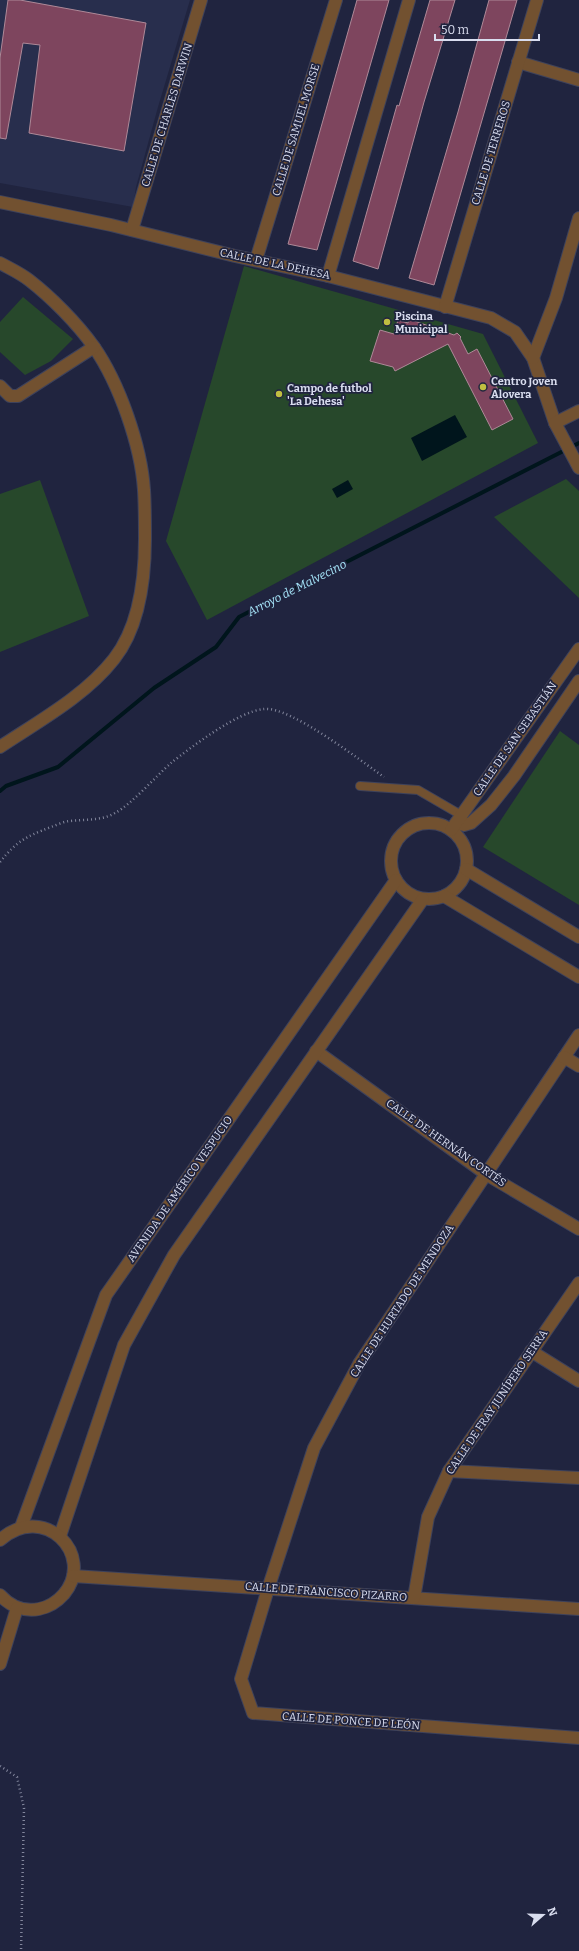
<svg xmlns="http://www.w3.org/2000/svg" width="579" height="1951" font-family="Bitter,serif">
<rect width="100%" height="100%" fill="#20243f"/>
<polygon fill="#282e4d" points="0,0 190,0 158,107 136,187 133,207 0,183"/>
<g fill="#27482b">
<polygon points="244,266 483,334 538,443 207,620 166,541"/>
<polygon points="23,297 73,339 51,361 25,375 0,352 0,322"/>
<polygon points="566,479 579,491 579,598 494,517"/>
<polygon points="40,480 89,616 0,652 0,494"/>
<polygon points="560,731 579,745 579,905 483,847"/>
</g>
<g fill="#00151c">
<polygon points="455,415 467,437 422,461 411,438"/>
<polygon points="348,480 353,489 337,498 332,489"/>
</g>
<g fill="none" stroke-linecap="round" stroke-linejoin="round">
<polyline stroke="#00151c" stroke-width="4" points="0,791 6,786 58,767 154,688 216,647 239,617 579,443"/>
</g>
<g fill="#7e455e" stroke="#ae8998">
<polygon points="8,0 20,0 146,23 124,151 29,133 40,45 23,43 6,139 0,138 0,58"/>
<polygon points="357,0 389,0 317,250 288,244"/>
<polygon points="430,0 455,0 424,102 378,269 353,261 397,105 399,106"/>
<polygon points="489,0 517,0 434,285 409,278 458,112"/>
<polygon points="409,319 454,335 457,333 461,337 460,338 468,354 477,349 513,419 492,430 448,344 395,371 393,367 370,361 380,330 394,334 398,320 408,323"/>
</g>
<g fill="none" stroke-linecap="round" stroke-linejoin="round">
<defs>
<polyline id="lane" points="360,786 418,790 461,815"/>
<g id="street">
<polyline points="518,62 579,80"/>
<polyline points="0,202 111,225 235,256 328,276 491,318 515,332 533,358 555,423"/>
<polyline points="132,230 201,0"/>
<polyline points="256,260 336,0"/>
<path d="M0 263C9 268 20 273 29 280 51 297 77 323 94 347 119 383 141 445 144 490 145 506 145 523 145 539 145 579 140 626 114 659 85 696 39 721 0 747"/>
<polyline points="328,276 409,0"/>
<polyline points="445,307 537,0"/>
<polyline points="533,358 556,298 579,218"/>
<polyline points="0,386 10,396 18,396 94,347"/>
<polyline points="579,411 555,423 579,468"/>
<polyline points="456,823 464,825 471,823 491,805 514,776 579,681"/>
<circle cx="429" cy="861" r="38"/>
<polyline points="451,830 579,649"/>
<polyline points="466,869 579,937"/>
<polyline points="444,896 579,977"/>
<polyline points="579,1035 359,1364 314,1448 268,1589 241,1679 253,1713 579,1738"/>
<polyline points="316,1051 486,1174 579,1229"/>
<polyline points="564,1057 579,1066"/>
<polyline points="531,1351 579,1381"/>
<polyline points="449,1471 579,1478"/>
<polyline points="21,1527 106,1295 396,880"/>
<polyline points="60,1536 124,1345 174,1255 423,899"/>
<path d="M0 1540C44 1501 96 1555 64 1594 57 1602 49 1607 39 1609 24 1612 10 1606 0 1595"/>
<polyline points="73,1576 579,1609"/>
<polyline points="414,1598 428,1517 449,1471 579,1283"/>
<polyline points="0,1664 17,1608"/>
</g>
</defs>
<use href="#lane" stroke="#3e425b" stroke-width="10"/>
<use href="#street" stroke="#3e425b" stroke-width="14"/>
<g stroke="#83879d" stroke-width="2.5" stroke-dasharray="1 3" stroke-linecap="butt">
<path d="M0 862C17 841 25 837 51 827 57 825 64 821 71 821 86 819 101 821 115 813 132 804 155 777 171 763 191 747 239 711 264 709 290 706 361 761 384 777"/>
<polyline points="0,1766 17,1777 24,1808 21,1951"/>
</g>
<use href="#lane" stroke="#725130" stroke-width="8"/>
<use href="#street" stroke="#725130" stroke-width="12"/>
</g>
<g fill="#c0be41" stroke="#20243f" stroke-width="1.5">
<circle cx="387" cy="322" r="4"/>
<circle cx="483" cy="387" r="4"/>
<circle cx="279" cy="394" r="4"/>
</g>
<g text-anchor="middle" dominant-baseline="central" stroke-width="3.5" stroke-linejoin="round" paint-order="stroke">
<g font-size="11" fill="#d9ddef" stroke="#20243f">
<text transform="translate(167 115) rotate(-73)">CALLE DE CHARLES DARWIN</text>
<text transform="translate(296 130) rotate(-73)">CALLE DE SAMUEL MORSE</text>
<text transform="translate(491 153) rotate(-73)">CALLE DE TERREROS</text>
<text transform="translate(275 264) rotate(12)">CALLE DE LA DEHESA</text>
<text transform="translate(515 739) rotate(-55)">CALLE DE SAN SEBASTIÁN</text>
<text transform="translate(446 1143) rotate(35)">CALLE DE HERNÁN CORTÉS</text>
<text transform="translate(180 1189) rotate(-55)">AVENIDA DE AMÉRICO VESPUCIO</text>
<text transform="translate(402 1301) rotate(-57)">CALLE DE HURTADO DE MENDOZA</text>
<text transform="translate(497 1402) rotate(-56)">CALLE DE FRAY JUNÍPERO SERRA</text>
<text transform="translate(326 1592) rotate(4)">CALLE DE FRANCISCO PIZARRO</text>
<text transform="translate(351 1721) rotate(4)">CALLE DE PONCE DE LEÓN</text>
</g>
<g font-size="11" font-weight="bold" fill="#d9ddef" stroke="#20243f" text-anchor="start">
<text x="395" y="316">Piscina<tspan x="395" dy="13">Municipal</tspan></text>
<text x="491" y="381">Centro Joven<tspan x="491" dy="13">Alovera</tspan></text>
<text x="287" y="388">Campo de futbol<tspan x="287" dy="13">'La Dehesa'</tspan></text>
</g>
<g font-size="12" font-style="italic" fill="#a5e3f8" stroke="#20243f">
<text transform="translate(297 588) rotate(-27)">Arroyo de Malvecino</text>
</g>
</g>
<g transform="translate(543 1915) rotate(70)" stroke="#20243f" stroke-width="3" paint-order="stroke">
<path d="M0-3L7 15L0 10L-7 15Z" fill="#d9ddef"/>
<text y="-6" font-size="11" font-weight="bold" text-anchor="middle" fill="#d9ddef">N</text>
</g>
<path d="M435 34v6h104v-6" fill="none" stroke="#d9ddef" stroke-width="2"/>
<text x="441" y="34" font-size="12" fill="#d9ddef" stroke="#20243f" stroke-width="3" paint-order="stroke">50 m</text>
</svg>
